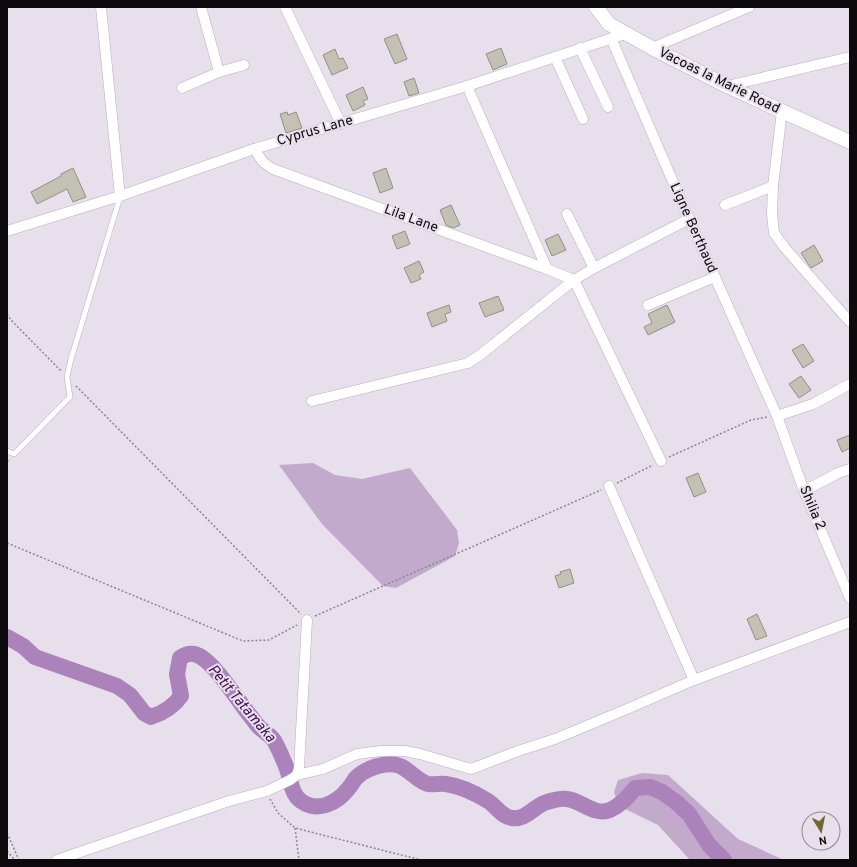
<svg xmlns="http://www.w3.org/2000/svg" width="857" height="867" font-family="Overpass,sans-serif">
<rect width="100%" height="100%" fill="#e7dfeb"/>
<g fill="#c3aacd">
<polygon points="313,463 335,475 362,479 410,468 457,530 459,543 455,556 396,588 383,586 322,524 279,465"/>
<polygon points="642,773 668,775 738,839 784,860 690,860 658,825 619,806 614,792 618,780"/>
</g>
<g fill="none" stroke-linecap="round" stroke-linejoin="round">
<path stroke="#ab82ba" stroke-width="16" d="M7 637 23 646 35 657 117 686 130 695 144 713 151 717C163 713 174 706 181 696L177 674 180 658C184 655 188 653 194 654 212 657 239 703 252 718 254 721 256 724 259 727 265 733 273 736 276 744 280 752 284 761 287 769 291 780 291 794 301 801 318 813 337 803 348 789 351 786 353 782 355 779 365 768 386 761 400 766 410 770 417 781 428 784 433 785 440 783 446 784 460 786 475 793 488 801 496 806 502 817 512 818 525 820 533 808 544 803 550 801 561 798 567 799 583 801 593 816 610 810 619 806 629 796 635 788L650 787 662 792 676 802 689 814 709 845 724 860"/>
</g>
<g fill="#c3c1b4" stroke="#929083">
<polygon points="397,34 407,59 395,64 384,39"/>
<polygon points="501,48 507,64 493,70 486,54"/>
<polygon points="335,49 339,59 343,58 348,68 332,75 323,55"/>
<polygon points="414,78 419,93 409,96 404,82"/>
<polygon points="363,87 368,99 363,101 365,105 353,111 346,95"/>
<polygon points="287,112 288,115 296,112 302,128 286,133 280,114"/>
<polygon points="73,168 86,197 73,202 67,189 37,204 31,192 61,176 61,174"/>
<polygon points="386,168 393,188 380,193 373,173"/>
<polygon points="451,205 460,225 453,228 446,225 440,210"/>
<polygon points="405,231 410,244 397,249 392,236"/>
<polygon points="558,234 566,250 552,256 545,240"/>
<polygon points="814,245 823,261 811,268 801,253"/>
<polygon points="419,261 424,272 419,275 421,279 411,283 404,268"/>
<polygon points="498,296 504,310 485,317 479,303"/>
<polygon points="449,305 451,312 445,314 447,321 432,327 427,313"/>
<polygon points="667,305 675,322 648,335 644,327 652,323 648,314"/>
<polygon points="803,344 814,361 803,368 792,350"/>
<polygon points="801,376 811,390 799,398 789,384"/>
<polygon points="850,435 850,448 842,452 837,440"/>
<polygon points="698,473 706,492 694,497 686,478"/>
<polygon points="570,569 574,583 559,588 555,576 561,574 560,572"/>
<polygon points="757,614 767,636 756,640 747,619"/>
</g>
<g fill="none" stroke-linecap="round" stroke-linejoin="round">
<defs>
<polyline id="service" points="7,451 14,454 70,397 67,377 71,359 120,197"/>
<g id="minor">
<polyline points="101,7 120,196"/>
<polyline points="201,7 219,72"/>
<polyline points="285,7 341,124"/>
<polyline points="611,38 689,219 777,416 804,491 850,598"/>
<polyline points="580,48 608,107"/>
<polyline points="652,48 749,7"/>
<polyline points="555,57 583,119"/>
<polyline points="467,86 547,269"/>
<polyline points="727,86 850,57"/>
<polyline points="182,88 219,72 244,65"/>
<polyline points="782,111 773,186 772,214 774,233 785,248 850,322"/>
<polyline points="254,149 263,162 273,169 547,269 574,280 661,461"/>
<polyline points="725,205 773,186"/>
<polyline points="567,214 594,268"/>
<polyline points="7,231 120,196 254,149 467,86 625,34"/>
<polyline points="648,305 715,277"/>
<polyline points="312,401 468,363 480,355 574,280 594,268 689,219"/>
<polyline points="777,416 813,404 850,384"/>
<polyline points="609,486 694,680"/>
<polyline points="804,491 838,473 850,469"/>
<polyline points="297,775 323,769 357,754 381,751 405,751 420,754 471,769 518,751 555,739 627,709 694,680 850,622"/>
<polyline points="57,860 229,801 267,791 290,780 297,775 299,768 307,620"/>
</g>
<polyline id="secondary" points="596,7 609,24 652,48 727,86 850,142"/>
</defs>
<use href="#service" stroke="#b9b0bc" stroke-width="6"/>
<use href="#minor" stroke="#b9b0bc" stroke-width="11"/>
<use href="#secondary" stroke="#b9b0bc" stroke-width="15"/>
<g stroke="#8c868f" stroke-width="1.5" stroke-dasharray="2 2" stroke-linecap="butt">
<polyline points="7,314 11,320 62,372"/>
<polyline points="76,386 301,614"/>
<polyline points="669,457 751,420 767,417"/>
<polyline points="7,462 10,459"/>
<polyline points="617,483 653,465"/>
<polyline points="7,543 243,641 269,640 297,625"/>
<polyline points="315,616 601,490"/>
<polyline points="270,799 278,813 295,828 421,860"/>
<polyline points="295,828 299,860"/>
<polyline points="7,833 19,860"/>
<polyline points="7,851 15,860"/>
</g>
<use href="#service" stroke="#fff" stroke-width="5"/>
<use href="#minor" stroke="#fff" stroke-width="10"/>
<use href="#secondary" stroke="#fff" stroke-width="14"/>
</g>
<g text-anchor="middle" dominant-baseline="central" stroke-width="4" stroke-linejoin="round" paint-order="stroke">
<g font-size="14" fill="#0d0a0e" stroke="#e7dfeb">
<text transform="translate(719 81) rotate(26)">Vacoas la Marie Road</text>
<text transform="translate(315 131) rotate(-16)">Cyprus Lane</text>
<text transform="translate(411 219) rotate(20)">Lila Lane</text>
<text transform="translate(693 228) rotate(66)">Ligne Berthaud</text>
<text transform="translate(812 508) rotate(67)">Shilia 2</text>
</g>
<g font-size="15" font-style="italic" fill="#430d54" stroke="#e7dfeb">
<text transform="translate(241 704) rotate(50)">Petit Tatamaka</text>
</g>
</g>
<rect width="857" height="867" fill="none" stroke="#0d0a0e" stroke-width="16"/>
<g transform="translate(821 831) rotate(170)"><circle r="19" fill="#e7dfeb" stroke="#908a93"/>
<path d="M0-3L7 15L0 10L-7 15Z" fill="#6f6632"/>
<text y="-6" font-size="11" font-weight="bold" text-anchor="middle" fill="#0d0a0e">N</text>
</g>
</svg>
